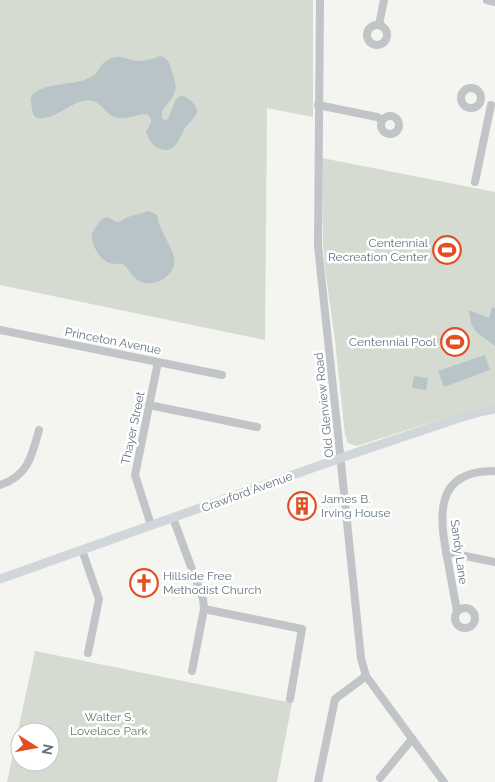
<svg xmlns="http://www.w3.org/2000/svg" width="495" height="782" font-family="Raleway,sans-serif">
<rect width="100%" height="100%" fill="#f4f4f0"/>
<g fill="#d5dbd1" fill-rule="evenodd">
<polygon points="0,0 313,0 313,117 267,108 265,340 0,285"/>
<polygon points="322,158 495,192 495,405 485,406 451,416 360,445 356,446 348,443 345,435 335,340 325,269 323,243"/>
<path d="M35 651 292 703 277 782H7ZM20 732H50V762H20Z"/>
</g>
<g fill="#b9c4c8">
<path d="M161 56C169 59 170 64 172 72 174 78 177 85 175 91 173 101 158 109 163 119L165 120 168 119C171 113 174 101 178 97 184 92 198 105 197 112 195 118 189 123 185 128 179 137 176 154 161 149 153 147 149 140 146 132 148 127 155 120 148 115 143 111 128 120 118 118 103 115 101 96 82 101 68 105 49 123 35 117 32 113 32 108 31 103 28 82 73 86 86 79 89 78 93 76 96 74 98 71 98 70 100 67 103 62 110 58 116 57 123 56 131 61 138 61 146 61 154 58 161 56Z"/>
<path d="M149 211 157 215C158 219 158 223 160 226 164 237 172 247 174 258 177 276 153 289 139 281 132 277 129 269 123 264 118 263 112 265 107 262 99 258 91 244 92 234 93 231 96 227 98 224 101 220 103 218 108 217L116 222H119L128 217Z"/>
<path d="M492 307 495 308V346C478 332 471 334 469 310L489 318Z"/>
<polygon points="485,355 490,370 444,387 438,371"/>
<polygon points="414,376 428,378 426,390 412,388"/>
</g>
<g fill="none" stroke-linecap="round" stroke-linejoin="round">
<g stroke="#c1c5c8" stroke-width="8">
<polyline points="320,0 318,246 339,444 361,658 366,676 444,782"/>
<polyline points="487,0 495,2"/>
<circle cx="377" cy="35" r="10"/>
<polyline points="379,25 384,0"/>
<circle cx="471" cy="98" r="10"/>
<polyline points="318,105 377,117 382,120"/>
<circle cx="390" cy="125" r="9"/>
<polyline points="475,182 491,105"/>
<polyline points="0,330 222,375"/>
<polyline points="149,405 257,427"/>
<path d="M0 485C28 476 32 456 39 430"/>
<polyline points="173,518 203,599 204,609 192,671"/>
<polyline points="151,525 135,475 158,362"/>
<polyline points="82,550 99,599 88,653"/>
<polyline points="446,552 495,562"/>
<circle cx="465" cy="618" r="10"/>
<polyline points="204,609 302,629 290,699"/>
<path d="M457 611C454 595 451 579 448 562 439 517 433 470 495 471"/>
<polyline points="380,778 412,739"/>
<polyline points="318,782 335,699 366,676"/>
</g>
<polyline stroke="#d1d6da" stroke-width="9" points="0,579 352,454 462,417 484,411 495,409"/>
</g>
<defs>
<symbol id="stadium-ring" viewBox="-11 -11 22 22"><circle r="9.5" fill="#fff" stroke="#e24f22" stroke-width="1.5"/><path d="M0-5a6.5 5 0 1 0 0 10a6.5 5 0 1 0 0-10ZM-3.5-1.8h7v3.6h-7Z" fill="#e24f22"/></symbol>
<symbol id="building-ring" viewBox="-11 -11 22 22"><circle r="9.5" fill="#fff" stroke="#e24f22" stroke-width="1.5"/><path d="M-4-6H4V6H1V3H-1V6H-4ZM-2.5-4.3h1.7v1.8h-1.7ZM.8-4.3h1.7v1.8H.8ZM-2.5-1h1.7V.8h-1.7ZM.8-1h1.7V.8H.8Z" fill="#e24f22"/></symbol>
<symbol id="church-ring" viewBox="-11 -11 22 22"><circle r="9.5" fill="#fff" stroke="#e24f22" stroke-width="1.5"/><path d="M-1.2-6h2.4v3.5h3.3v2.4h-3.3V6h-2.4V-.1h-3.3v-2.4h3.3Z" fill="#e24f22"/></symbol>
</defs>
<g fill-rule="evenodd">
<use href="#stadium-ring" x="431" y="234" width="32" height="32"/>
<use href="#stadium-ring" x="439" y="326" width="32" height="32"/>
<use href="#building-ring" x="286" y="490" width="32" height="32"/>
<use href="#church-ring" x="128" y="567" width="32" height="32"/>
</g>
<g text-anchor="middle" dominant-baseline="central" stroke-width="5" stroke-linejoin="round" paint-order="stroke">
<g font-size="12" fill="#637481" stroke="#fff" text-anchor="end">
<text x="428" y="243">Centennial<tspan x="428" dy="14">Recreation Center</tspan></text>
<text x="436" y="342">Centennial Pool</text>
<text x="321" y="499" text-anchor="start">James B.<tspan x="321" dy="14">Irving House</tspan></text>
<text x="163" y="576" text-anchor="start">Hillside Free<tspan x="163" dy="14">Methodist Church</tspan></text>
</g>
<g font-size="12" fill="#637481" stroke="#fff">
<text transform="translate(113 341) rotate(11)">Princeton Avenue</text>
<text transform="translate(324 405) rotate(-96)">Old Glenview Road</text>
<text transform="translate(133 428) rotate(-78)">Thayer Street</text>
<text transform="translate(247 492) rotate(-20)">Crawford Avenue</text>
<text transform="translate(459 552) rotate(82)">Sandy Lane</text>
</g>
<g font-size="12" fill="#667962" stroke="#fff">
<text x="109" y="717">Walter S.<tspan x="109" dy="14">Lovelace Park</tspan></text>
</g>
</g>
<g transform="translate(35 747) rotate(101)"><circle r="24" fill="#ffffff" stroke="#c1c7cd"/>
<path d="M0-4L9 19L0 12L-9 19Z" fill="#e24f22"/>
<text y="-8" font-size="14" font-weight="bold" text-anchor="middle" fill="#637481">N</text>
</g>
</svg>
